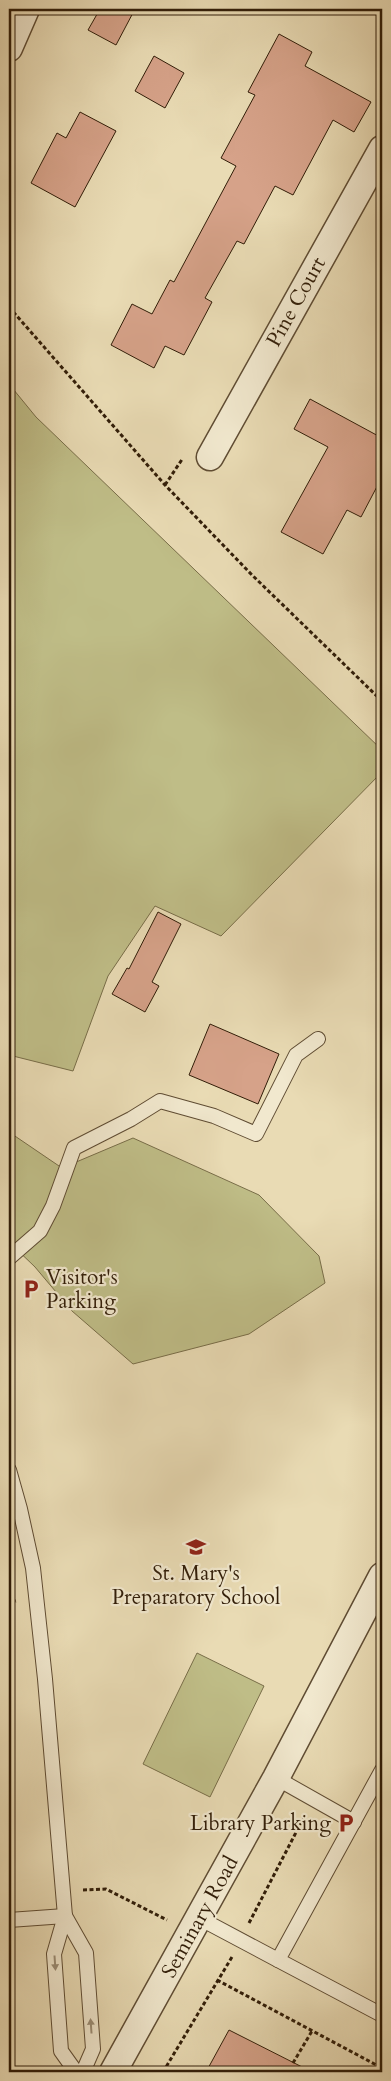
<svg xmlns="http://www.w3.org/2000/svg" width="391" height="2081" font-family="Cardo,serif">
<rect width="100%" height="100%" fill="#e9dbb4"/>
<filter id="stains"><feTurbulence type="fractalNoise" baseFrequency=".004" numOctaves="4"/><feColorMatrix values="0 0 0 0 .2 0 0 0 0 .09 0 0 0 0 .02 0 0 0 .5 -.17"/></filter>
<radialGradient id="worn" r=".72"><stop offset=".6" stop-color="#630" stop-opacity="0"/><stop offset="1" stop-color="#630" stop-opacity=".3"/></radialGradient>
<g fill="#bfbd87" stroke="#786d48">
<polygon points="9,384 36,417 382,750 382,772 221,936 155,906 108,976 73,1071 9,1055"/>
<polygon points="9,1132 62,1168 133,1138 259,1195 319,1256 325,1283 249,1334 133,1364 72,1311 35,1267 9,1242"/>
<polygon points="197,1653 264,1686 210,1797 143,1764"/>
</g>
<g fill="#d6a289" stroke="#311d08">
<polygon points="100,9 135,9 116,45 88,30"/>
<polygon points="279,34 312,52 305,66 371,102 354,132 333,120 293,195 275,186 244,244 237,241 205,298 212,302 184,355 165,346 154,368 111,345 132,304 152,314 170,280 174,282 236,166 221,158 255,95 248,92"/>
<polygon points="154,56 184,73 165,108 135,91"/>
<polygon points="80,112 116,131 75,207 31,183 57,133 66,138"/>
<polygon points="310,399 382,438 382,477 361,517 347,510 323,554 281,532 328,447 294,429"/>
<polygon points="158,912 181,924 152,982 159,986 145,1012 112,994 127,968 129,969"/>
<polygon points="210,1024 279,1054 258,1104 189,1075"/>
<polygon points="229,2030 312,2072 206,2072"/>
</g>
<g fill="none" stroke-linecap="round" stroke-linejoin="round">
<defs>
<g id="service">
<polyline points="9,1258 40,1231 53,1206 74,1148 131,1119 160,1101 214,1116 256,1134 296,1055 318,1039"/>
<polyline points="9,1470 20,1509 33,1568 45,1679 65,1916 54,1954 61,2051 76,2072"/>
<polyline points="382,1770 278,1960 382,2015"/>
<polyline points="276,1778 354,1822"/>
<polyline points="65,1916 86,1953 93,2049 83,2072"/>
<polyline points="199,1918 278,1960"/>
<polyline points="9,1920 65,1916"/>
</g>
<g id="minor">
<polyline points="9,48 26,9"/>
<polyline points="210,457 382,149"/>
<polyline points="113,2072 276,1778 382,1576"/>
</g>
</defs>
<use href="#service" stroke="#5f4c33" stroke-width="16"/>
<use href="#minor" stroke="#5f4c33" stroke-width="29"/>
<g stroke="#311d08" stroke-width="3" stroke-dasharray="4 2.5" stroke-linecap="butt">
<polyline points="9,307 165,485 252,575 382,701"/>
<polyline points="165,485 183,458"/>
<polyline points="9,1602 16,1601"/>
<polyline points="83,1890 106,1889 167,1920"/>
<polyline points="249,1923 304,1817"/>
<polyline points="217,1980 382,2068"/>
<polyline points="293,2063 312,2031"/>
<polyline points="163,2072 232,1957"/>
</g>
<use href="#service" stroke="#f1e8ce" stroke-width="14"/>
<use href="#minor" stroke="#f1e8ce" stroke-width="26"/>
</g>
<defs><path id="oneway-solid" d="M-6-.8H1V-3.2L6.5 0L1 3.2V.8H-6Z" transform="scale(1.25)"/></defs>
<g fill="#9b8d75">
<use href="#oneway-solid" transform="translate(55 1963) rotate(86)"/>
<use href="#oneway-solid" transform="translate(91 2026) rotate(-94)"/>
</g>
<defs>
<symbol id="parking-bare" viewBox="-9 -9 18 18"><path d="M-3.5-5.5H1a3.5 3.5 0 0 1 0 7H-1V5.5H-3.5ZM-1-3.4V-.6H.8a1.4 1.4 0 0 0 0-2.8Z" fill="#8f2418" stroke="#f1e8ce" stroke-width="2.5" paint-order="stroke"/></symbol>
<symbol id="school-bare" viewBox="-9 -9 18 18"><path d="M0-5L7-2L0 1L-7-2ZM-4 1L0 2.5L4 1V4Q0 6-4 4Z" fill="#8f2418" stroke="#f1e8ce" stroke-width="2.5" paint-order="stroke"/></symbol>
</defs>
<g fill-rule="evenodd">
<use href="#parking-bare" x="17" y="1275" width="28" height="28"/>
<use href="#school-bare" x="182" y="1533" width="28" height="28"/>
<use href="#parking-bare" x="332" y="1809" width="28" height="28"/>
</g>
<g text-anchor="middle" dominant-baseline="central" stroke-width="4.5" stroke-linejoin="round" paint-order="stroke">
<g font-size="21" fill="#311d08" stroke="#f1e8ce">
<text transform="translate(296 302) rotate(-61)">Pine Court</text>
<text transform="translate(200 1917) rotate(-61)">Seminary Road</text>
</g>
<g font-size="21" fill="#311d08" stroke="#f1e8ce" text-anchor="start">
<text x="46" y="1277">Visitor's<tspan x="46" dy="24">Parking</tspan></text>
<text x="196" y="1573" text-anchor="middle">St. Mary's<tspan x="196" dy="24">Preparatory School</tspan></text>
<text x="331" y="1823" text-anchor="end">Library Parking</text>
</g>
</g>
<rect width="391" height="2081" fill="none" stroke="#e9dbb4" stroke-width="30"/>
<rect x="10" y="10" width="371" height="2061" fill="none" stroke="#311d08" stroke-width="2.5"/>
<rect x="15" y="15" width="361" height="2051" fill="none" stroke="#311d08"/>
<rect width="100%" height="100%" filter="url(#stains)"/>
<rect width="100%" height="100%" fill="url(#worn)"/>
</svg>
